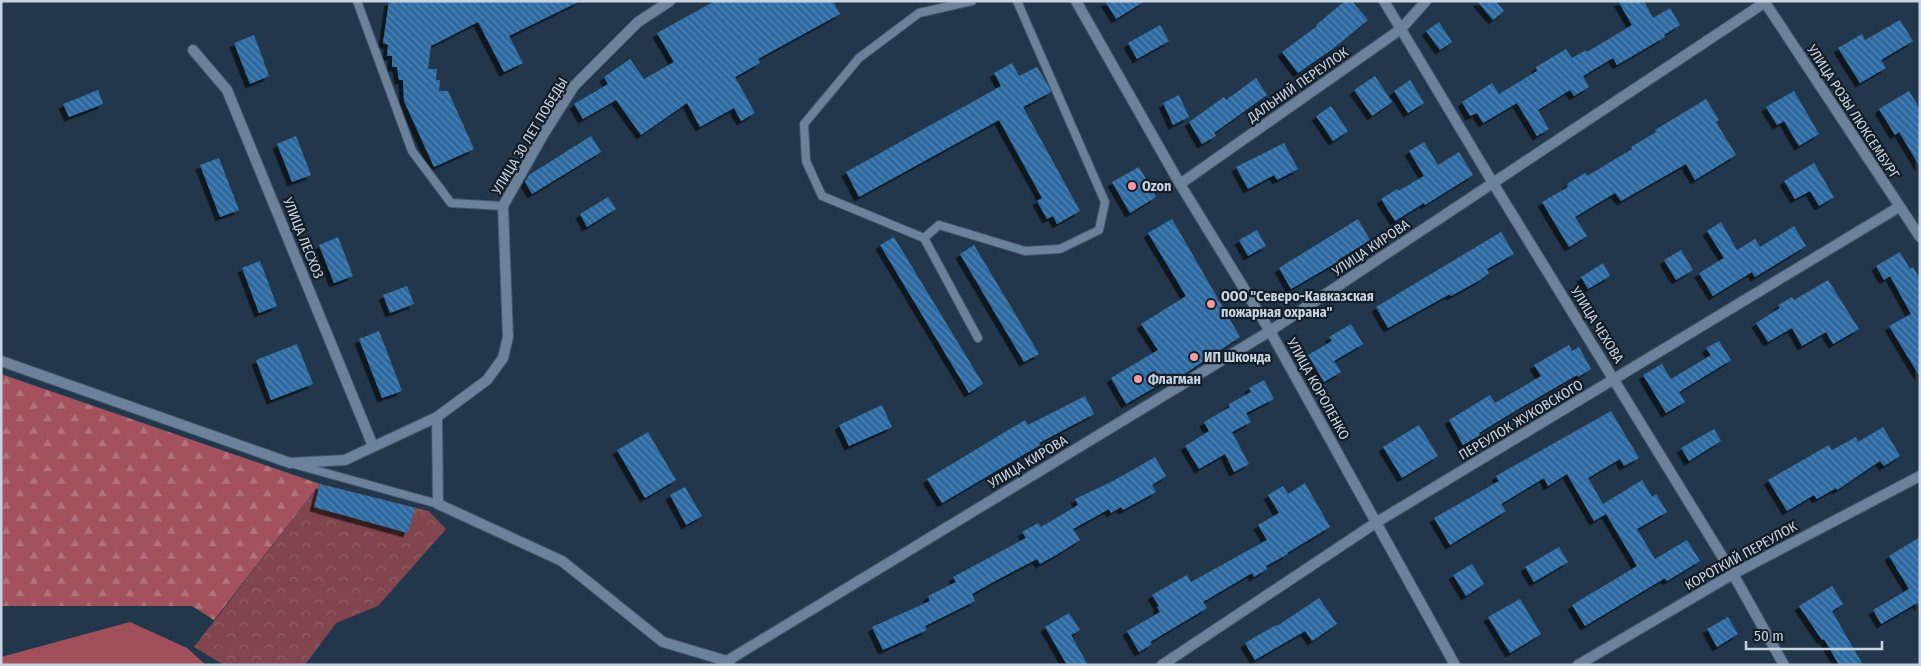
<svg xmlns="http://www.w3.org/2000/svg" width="1921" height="666" font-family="'Fira Sans Condensed',sans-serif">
<defs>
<pattern id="forest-firs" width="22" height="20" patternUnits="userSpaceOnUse" patternTransform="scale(1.25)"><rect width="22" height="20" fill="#a3515d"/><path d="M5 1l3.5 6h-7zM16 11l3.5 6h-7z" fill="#b2717c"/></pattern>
<pattern id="park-crowns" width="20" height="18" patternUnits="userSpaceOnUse" patternTransform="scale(1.25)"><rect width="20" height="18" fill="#80454d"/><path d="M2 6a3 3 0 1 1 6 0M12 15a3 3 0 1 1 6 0" fill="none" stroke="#905f66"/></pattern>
<pattern id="building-back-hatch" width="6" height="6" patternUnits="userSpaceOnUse" patternTransform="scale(1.25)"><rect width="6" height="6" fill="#2d6ba1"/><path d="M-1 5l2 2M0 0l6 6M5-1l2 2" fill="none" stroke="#5486b2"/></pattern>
<filter id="shadow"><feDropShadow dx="-4.5" dy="4.5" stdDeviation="0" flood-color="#0009"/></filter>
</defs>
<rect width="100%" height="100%" fill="#22374b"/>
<polygon fill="url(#forest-firs)" points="1,374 320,484 214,620 192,606 1,606"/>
<polygon fill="url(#park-crowns)" points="320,484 429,511 446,529 378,606 336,623 305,665 224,665 194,647"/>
<polygon fill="#a1505b" points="130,622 187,648 206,665 1,665 1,657"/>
<g fill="url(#building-back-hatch)" filter="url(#shadow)">
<polygon points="389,1 580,1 509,36 523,63 504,72 478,22 431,46 428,69 437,69 436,80 440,80 439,91 448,91 474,149 434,167 404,101 403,80 399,80 397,67 392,67 392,56 387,56 388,45 383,43"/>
<polygon points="715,1 833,1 840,14 758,59 760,63 735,77 755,113 741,121 734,108 700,127 687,103 641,135 616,100 583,119 574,104 608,84 604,77 630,59 644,79 674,62 657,33"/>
<polygon points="1105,1 1145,1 1116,19"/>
<polygon points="1345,1 1352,1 1368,20 1334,48 1298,73 1282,52 1317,26 1316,25"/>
<polygon points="1477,1 1496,1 1504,11 1493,20"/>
<polygon points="1618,1 1644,1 1653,18 1670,8 1680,25 1664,35 1665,37 1617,65 1613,58 1583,76 1589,87 1574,96 1570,90 1538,110 1549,129 1537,136 1517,103 1483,123 1477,113 1470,116 1462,102 1492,83 1499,94 1537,71 1536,67 1566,49 1572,58 1586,50 1587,52 1632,25"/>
<polygon points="1900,20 1913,41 1881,60 1886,68 1860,83 1838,48 1862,34 1865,40"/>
<polygon points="1439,22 1452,42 1440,50 1426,31"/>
<polygon points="1160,25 1169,41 1137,59 1128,43"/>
<polygon points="254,35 269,76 250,84 234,43"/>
<polygon points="1012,63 1019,76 1037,67 1048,85 1051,92 1023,107 1080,211 1057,224 1053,216 1047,219 1037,201 1042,198 999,120 859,197 846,172 1001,86 994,73"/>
<polygon points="1375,76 1392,102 1372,116 1354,90"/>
<polygon points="1256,78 1267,95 1214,133 1216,136 1202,144 1189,122 1224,97 1226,100"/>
<polygon points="1410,80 1424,103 1408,113 1394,91"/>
<polygon points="98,90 103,104 69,117 63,104"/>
<polygon points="1794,91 1819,134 1799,146 1784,121 1777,125 1766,107"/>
<polygon points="1909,91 1920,109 1920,167 1899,132 1895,135 1879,109"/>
<polygon points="1179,95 1189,117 1173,125 1163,103"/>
<polygon points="1706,99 1719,120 1716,122 1736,155 1695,180 1686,164 1621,201 1615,193 1575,217 1587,236 1569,247 1542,202 1568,187 1567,184 1585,173 1587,176 1632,149 1631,147 1656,132 1655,130"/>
<polygon points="1331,106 1348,131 1333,141 1316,116"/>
<polygon points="296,136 311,175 292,182 277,144"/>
<polygon points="591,136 601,152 532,194 525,182 529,175"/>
<polygon points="1424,142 1438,165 1459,152 1473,175 1425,205 1424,203 1395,221 1381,199 1397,189 1398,191 1424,176 1409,151"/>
<polygon points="1284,143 1298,169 1277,180 1274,175 1248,189 1236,167"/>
<polygon points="219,158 239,210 220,217 200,165"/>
<polygon points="1814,163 1834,197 1819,206 1810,191 1795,199 1784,181"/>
<polygon points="1139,167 1156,197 1130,213 1112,182"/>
<polygon points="608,197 616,209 587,227 580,214"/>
<polygon points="1172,219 1240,337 1180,377 1178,374 1126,404 1111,378 1158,350 1141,324 1186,296 1148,233"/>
<polygon points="1358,219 1370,240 1338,260 1339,261 1291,289 1279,268"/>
<polygon points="1721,222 1737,250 1755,239 1760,247 1794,226 1806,246 1755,277 1752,272 1713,296 1699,273 1724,258 1707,231"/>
<polygon points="1257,230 1266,246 1248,256 1239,240"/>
<polygon points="1501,232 1514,254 1487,269 1489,273 1480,280 1451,296 1450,294 1388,328 1376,307"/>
<polygon points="338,237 353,276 334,283 319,245"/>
<polygon points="894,237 983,384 969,393 880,245"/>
<polygon points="974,245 1039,354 1024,362 960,254"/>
<polygon points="1681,250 1693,270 1676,280 1664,260"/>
<polygon points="1900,252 1910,269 1913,267 1920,279 1920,377 1889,326 1911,314 1890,276 1884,280 1876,266"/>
<polygon points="260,261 277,306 259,313 242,268"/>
<polygon points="1603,263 1610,276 1588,289 1581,277"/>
<polygon points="1828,280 1859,329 1833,344 1826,332 1802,346 1792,328 1768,342 1756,323 1780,308 1778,305 1792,297 1794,300"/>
<polygon points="407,286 414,304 390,313 383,295"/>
<polygon points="1351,324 1363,344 1334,361 1341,372 1324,382 1308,355 1332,341 1329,337"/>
<polygon points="379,331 402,391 382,398 359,339"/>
<polygon points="1719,341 1731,360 1679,392 1685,402 1666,413 1643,375 1662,364 1671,379 1711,355 1706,348"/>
<polygon points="297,344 313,384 271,400 256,360"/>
<polygon points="1569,345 1572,351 1579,347 1591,369 1578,377 1577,375 1520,408 1479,433 1480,435 1463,445 1449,420 1490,395 1495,403 1541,376 1534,365"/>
<polygon points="1264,380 1274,399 1246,413 1251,422 1232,432 1249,464 1234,472 1225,454 1199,469 1185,446 1209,431 1204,422 1230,407 1229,404 1251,392 1249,388"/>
<polygon points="1085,396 1094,414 1039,443 1040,445 942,503 927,479 1025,420 1028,425"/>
<polygon points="882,405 892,427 849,446 839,425"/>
<polygon points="1611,411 1639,458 1624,466 1620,459 1588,478 1603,504 1642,480 1652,497 1656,494 1667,512 1637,529 1655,559 1687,540 1700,561 1667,581 1665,578 1585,626 1572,605 1637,566 1606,514 1594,521 1567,474 1548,486 1544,478 1501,504 1506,511 1450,545 1434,518 1499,481 1496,476"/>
<polygon points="1419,425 1438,456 1402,478 1383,447"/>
<polygon points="1883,427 1900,456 1884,466 1880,461 1837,490 1836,488 1817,499 1814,495 1787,511 1768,480 1829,445 1832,450 1856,437 1858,442"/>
<polygon points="1714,429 1721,441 1689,461 1681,448"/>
<polygon points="648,432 676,480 645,498 617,450"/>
<polygon points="1155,457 1166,476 1152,485 1156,492 1123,510 1121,507 1111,513 1109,509 1073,529 1080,540 1056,555 1040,564 1037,559 997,580 972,594 975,601 925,626 927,630 883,650 872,627 930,601 928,596 956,582 953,577 1026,538 1022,532 1038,523 1041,527 1078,505 1075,499 1113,481"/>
<polygon points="1305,483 1330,527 1287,553 1288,554 1266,566 1267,569 1254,577 1252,573 1203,602 1207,608 1150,642 1152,644 1139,652 1127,631 1160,612 1157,607 1159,606 1152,595 1187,575 1191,582 1267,540 1258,525 1279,513 1268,495 1283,486 1288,494"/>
<polygon points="320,484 415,508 408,533 314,507"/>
<polygon points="685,487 702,516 686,525 670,495"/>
<polygon points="1920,537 1920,607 1917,603 1881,624 1873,610 1909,589 1889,556"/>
<polygon points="1559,547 1568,562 1534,582 1525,567"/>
<polygon points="1472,564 1484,584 1466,596 1453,575"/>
<polygon points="1832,586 1843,604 1832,611 1863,665 1839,665 1824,639 1822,640 1799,606"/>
<polygon points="1319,598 1337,624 1312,641 1305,631 1255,660 1245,643 1276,625 1277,626"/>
<polygon points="1520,599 1541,634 1510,653 1488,617"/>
<polygon points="1069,613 1080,630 1071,635 1088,665 1067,665 1045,627"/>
<polygon points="1728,617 1738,634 1717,647 1707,629"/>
</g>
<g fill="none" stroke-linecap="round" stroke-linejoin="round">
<defs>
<g id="service">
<polyline points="357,1 412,151 451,203 503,206"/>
<polyline points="924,238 822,196 806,161 804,124 859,58 919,13 972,1"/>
<polyline points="978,338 924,238 939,225 1025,251 1060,249 1099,230 1105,202 1017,1"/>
<polyline points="297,465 438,504"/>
</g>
<g id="minor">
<polyline points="1076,1 1180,184 1270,331 1455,665"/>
<polyline points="1384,1 1493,183 1733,574 1784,665"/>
<polyline points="1764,1 1920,237"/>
<polyline points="193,50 227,90 373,446"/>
<polyline points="1180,184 1401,29 1426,1"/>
<polyline points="1,361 290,463 345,460 437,417 487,380 503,358 508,337 503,206 543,135 574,86 638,22 670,1"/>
<polyline points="437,417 438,504 562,561 663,642 727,661 730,665"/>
<polyline points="727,661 1270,331 1767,1"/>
<polyline points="1162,665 1377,522 1899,207"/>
<polyline points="1578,665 1733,574 1920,476"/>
</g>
</defs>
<use href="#service" stroke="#425565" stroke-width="10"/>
<use href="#minor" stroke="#425565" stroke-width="12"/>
<use href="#service" stroke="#6b829a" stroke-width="8"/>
<use href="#minor" stroke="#6b829a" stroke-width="10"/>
</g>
<g fill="#f49aa5" stroke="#141d27" stroke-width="2">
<circle cx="1132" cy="186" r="5"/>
<circle cx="1211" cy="304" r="5"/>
<circle cx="1194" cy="357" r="5"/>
<circle cx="1138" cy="379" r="5"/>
</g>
<g text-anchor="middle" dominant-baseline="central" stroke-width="4.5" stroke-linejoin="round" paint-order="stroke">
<g font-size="14" fill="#c7d4e1" stroke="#141d27">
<text transform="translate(1298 85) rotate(-35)">ДАЛЬНИЙ ПЕРЕУЛОК</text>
<text transform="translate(1853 112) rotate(57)">УЛИЦА РОЗЫ ЛЮКСЕМБУРГ</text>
<text transform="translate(530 136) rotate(-59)">УЛИЦА 30 ЛЕТ ПОБЕДЫ</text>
<text transform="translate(303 238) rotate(68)">УЛИЦА ЛЕСХОЗ</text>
<text transform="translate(1371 248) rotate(-34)">УЛИЦА КИРОВА</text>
<text transform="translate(1597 325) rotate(58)">УЛИЦА ЧЕХОВА</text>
<text transform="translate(1318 389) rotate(61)">УЛИЦА КОРОЛЕНКО</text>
<text transform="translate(1521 420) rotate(-31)">ПЕРЕУЛОК ЖУКОВСКОГО</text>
<text transform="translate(1028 462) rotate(-31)">УЛИЦА КИРОВА</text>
<text transform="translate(1741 556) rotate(-29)">КОРОТКИЙ ПЕРЕУЛОК</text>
</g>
<g font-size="14" font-weight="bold" fill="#c7d4e1" stroke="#141d27" text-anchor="start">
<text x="1142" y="186">Ozon</text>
<text x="1221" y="296">ООО "Северо-Кавказская<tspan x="1221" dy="16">пожарная охрана"</tspan></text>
<text x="1204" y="357">ИП Шконда</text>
<text x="1148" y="379">Флагман</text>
</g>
</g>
<rect width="1921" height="666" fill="none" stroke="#c7d4e1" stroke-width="5"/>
<path d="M1746 641v8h136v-8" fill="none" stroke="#c7d4e1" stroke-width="2.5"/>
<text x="1754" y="641" font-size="15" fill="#c7d4e1" stroke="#141d27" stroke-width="4" paint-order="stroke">50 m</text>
</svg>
